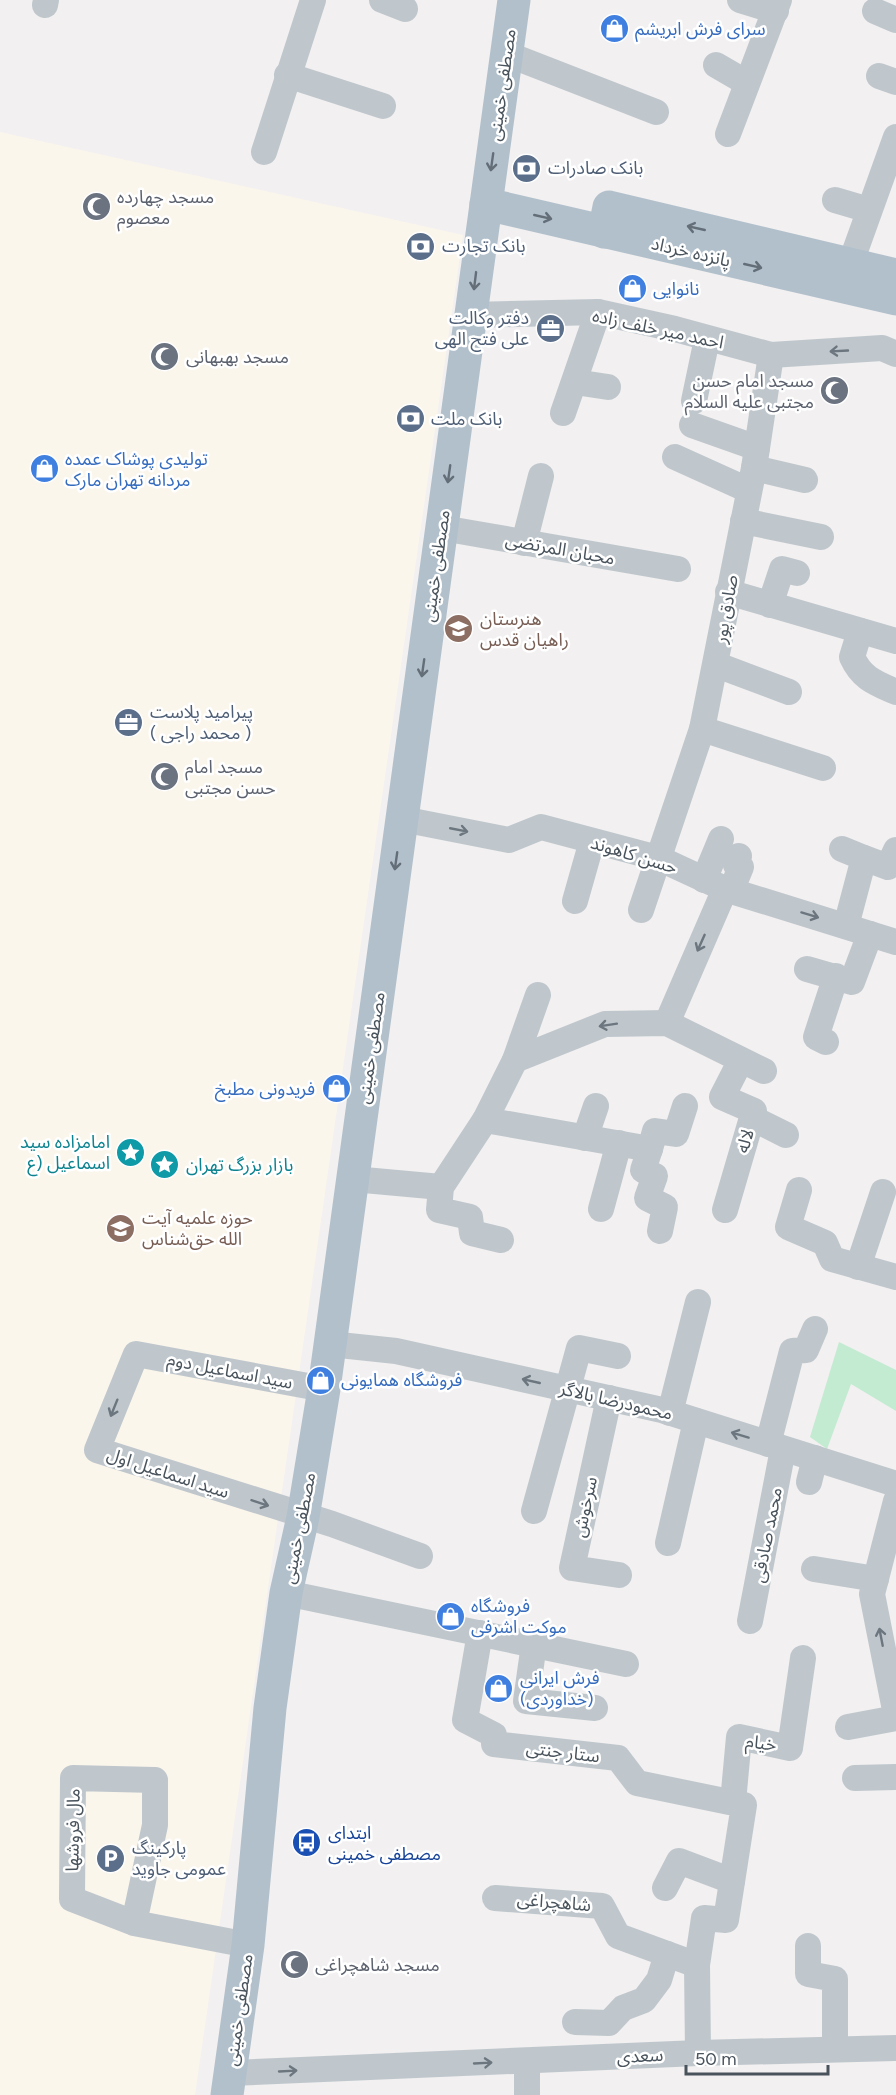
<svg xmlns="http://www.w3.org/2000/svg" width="896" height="2095" font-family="Figtree,'Noto Sans Arabic',sans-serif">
<rect width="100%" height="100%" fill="#f2f0f0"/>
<polygon fill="#fbf6ec" points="0,132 463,235 195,2095 0,2095"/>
<polygon fill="#c3ebd2" points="839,1342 896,1370 896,1411 851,1384 827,1449 810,1437"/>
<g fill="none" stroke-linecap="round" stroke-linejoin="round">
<g stroke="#bfc7cd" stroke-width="26">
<polyline points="382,0 405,9"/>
<polyline points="740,0 776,11"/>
<polyline points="45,5 46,0"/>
<polyline points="875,11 896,20"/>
<polyline points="507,54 656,112"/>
<polyline points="716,65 747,83"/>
<polyline points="287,75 383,106"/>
<polyline points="879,76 896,82"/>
<polyline points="728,134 779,0"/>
<polyline points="264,152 313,0"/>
<polyline points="835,200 869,210"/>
<polyline points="850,265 896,137"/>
<polyline points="471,315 598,312 675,329 771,355 882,348 896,354"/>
<polyline points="575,382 608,387"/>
<polyline points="694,401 707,339"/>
<polyline points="563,413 598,312"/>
<polyline points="692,425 757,448"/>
<polyline points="675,457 748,490"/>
<polyline points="754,468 805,480"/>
<polyline points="743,521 821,537"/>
<polyline points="442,528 678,569"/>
<polyline points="524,543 541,476"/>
<polyline points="728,592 896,641"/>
<polyline points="770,605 782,569 797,573"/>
<path d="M860 631 852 657C862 679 876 683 896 692"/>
<polyline points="717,665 789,692"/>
<polyline points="702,729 823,768"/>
<polyline points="402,819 509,840 541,827 658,858 725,889 896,942"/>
<polyline points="842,849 864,858 846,926"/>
<polyline points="864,858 888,867 896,850"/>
<polyline points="704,880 721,839"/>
<polyline points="731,891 741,867 736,865 739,856"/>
<polyline points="575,901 592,841"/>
<polyline points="641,910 702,729 754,468 771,355"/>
<polyline points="807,969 852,982 870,934"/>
<polyline points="667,1023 725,889"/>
<polyline points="826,1042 816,1037 836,976"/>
<polyline points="515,1060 605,1024 667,1023 764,1071"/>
<polyline points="752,1118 786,1135"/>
<polyline points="485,1120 650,1149 655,1131 676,1134 685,1106"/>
<polyline points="585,1138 596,1106"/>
<polyline points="650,1149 643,1170 655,1176 647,1198 665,1207 660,1231"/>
<polyline points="353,1179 441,1187"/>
<polyline points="799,1190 788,1227 825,1243 832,1259 896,1277"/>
<polyline points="601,1209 619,1143"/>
<polyline points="725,1210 754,1111 722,1097 741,1060"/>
<polyline points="501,1240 472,1233 470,1217 439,1210 441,1187 485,1120 515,1060 538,995"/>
<polyline points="858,1267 883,1192"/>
<polyline points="330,1344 396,1351 662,1410 896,1484"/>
<polyline points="324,1389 136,1354 97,1450 332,1524 420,1556"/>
<polyline points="609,1398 572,1568 619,1575"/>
<polyline points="670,1413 698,1302"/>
<polyline points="768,1444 792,1351 806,1350 815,1329"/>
<polyline points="809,1482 815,1458"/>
<polyline points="896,1501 872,1594 896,1715"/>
<polyline points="534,1511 579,1348 618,1356"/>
<polyline points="668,1543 696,1421"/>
<polyline points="814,1569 876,1579"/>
<polyline points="286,1593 626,1664"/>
<polyline points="750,1621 783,1449"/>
<polyline points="480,1633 465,1720 494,1735 494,1744 618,1758 637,1783 744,1805 726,1920 704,1918 697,1965 698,2053"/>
<polyline points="534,1644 526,1701 595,1708"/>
<polyline points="848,1727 896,1718"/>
<polyline points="855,1778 896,1777"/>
<polyline points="733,1802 739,1737 790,1748 803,1658"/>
<polyline points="665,1888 679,1861 732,1881"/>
<polyline points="495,1898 602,1906 618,1936 697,1965"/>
<polyline points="134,1923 155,1825 155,1780 73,1778 72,1899 134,1923 248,1945"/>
<polyline points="808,1946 808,1974 835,1979 835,2049"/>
<polyline points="575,2022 609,2023 623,2008 644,2000 659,1980 667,1954"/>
<polyline points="230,2073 698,2053 896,2048"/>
<polyline points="527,2095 527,2061"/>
</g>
<g stroke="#b2c0cc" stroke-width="33">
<polyline points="486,204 896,299"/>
<polyline points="604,232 609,207 896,275"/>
<polyline points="227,2095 248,1945 270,1708 286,1593 303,1517 324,1389 514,0"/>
</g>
</g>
<defs><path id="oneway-shaft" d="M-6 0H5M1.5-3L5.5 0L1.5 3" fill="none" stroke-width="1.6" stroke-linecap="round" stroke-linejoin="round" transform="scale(1.5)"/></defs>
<g stroke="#636e78">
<use href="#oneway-shaft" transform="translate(492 162) rotate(98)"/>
<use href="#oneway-shaft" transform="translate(543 217) rotate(13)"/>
<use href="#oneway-shaft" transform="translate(696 228) rotate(-167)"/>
<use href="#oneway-shaft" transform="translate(753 266) rotate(13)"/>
<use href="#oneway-shaft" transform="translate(475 281) rotate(97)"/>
<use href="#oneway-shaft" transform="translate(449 474) rotate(98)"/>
<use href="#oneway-shaft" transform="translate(423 668) rotate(98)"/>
<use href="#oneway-shaft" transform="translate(396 861) rotate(98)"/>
</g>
<g stroke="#6c767e">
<use href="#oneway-shaft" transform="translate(839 351) rotate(177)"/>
<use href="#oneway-shaft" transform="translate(459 830) rotate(11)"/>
<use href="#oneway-shaft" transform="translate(810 915) rotate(17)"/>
<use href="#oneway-shaft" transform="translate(701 943) rotate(114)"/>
<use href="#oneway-shaft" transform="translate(608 1025) rotate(171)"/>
<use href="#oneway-shaft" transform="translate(531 1381) rotate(-167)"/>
<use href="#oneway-shaft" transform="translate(114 1408) rotate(112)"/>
<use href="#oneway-shaft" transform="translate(740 1435) rotate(-163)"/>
<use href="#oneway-shaft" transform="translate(260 1503) rotate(18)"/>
<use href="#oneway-shaft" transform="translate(881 1637) rotate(-101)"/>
<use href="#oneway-shaft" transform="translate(483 2063) rotate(-3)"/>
<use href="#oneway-shaft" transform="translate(288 2071) rotate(-3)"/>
</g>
<defs>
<symbol id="shop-disc" viewBox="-11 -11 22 22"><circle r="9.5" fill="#3f7fe0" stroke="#fff"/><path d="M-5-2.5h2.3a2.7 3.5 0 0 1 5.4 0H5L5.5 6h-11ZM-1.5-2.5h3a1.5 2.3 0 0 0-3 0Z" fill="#fff"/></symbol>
<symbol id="bank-disc" viewBox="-11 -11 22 22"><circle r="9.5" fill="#5c6f8a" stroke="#fff"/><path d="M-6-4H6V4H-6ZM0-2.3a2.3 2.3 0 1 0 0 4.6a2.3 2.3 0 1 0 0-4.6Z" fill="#fff"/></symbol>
<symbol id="mosque-disc" viewBox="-11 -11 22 22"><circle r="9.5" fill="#6b7280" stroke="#fff"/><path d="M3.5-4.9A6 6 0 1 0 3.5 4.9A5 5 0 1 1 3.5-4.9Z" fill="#fff"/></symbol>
<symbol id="office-disc" viewBox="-11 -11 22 22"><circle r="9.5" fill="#5c6f8a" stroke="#fff"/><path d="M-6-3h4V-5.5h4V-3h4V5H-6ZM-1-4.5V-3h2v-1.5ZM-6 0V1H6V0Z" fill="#fff"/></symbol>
<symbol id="school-disc" viewBox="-11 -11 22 22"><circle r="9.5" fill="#8d6e63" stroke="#fff"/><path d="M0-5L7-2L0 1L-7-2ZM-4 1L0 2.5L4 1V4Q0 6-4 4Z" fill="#fff"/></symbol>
<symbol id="sight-disc" viewBox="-11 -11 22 22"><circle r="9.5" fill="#0f9aa8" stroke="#fff"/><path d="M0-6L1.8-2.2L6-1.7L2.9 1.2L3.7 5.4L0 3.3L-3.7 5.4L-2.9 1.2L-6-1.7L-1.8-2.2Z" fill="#fff"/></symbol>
<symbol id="university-disc" viewBox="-11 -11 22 22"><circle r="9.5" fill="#8d6e63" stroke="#fff"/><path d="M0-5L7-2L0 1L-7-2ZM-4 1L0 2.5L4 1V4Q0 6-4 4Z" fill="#fff"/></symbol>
<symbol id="bus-disc" viewBox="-11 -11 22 22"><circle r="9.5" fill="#1a4fb4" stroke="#fff"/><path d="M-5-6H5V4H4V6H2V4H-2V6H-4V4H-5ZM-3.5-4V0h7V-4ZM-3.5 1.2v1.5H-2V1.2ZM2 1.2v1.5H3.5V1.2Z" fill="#fff"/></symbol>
<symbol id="parking-disc" viewBox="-11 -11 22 22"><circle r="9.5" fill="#5c6f8a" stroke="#fff"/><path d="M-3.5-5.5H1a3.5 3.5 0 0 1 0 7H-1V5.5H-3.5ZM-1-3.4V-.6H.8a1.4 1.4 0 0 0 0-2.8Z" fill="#fff"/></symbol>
</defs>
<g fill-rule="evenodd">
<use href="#shop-disc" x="598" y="12" width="33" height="33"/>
<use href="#bank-disc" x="510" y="152" width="33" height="33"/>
<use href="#mosque-disc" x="80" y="190" width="33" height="33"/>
<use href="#bank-disc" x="404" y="230" width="33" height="33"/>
<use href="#shop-disc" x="616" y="272" width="33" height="33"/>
<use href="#office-disc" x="534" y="312" width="33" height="33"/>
<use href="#mosque-disc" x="148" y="340" width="33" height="33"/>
<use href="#mosque-disc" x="818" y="374" width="33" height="33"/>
<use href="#bank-disc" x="394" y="402" width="33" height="33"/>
<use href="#shop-disc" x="28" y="452" width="33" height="33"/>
<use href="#school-disc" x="442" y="612" width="33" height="33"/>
<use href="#office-disc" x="112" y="706" width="33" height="33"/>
<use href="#mosque-disc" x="148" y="760" width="33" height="33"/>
<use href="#shop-disc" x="320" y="1072" width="33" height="33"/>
<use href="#sight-disc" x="114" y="1136" width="33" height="33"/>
<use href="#sight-disc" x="148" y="1148" width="33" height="33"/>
<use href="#university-disc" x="104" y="1212" width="33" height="33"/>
<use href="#shop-disc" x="304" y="1364" width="33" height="33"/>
<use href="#shop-disc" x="434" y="1600" width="33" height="33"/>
<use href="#shop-disc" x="482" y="1672" width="33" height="33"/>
<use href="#bus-disc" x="290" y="1826" width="33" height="33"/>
<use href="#parking-disc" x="94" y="1842" width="33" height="33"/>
<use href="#mosque-disc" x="278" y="1948" width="33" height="33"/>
</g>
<g text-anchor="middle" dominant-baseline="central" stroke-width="5" stroke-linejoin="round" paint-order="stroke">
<g font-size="18" fill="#366cbe" stroke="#fff" text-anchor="start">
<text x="635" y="29">سرای فرش ابریشم</text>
<text x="653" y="289">نانوایی</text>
<text x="65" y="459">تولیدی پوشاک عمده<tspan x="65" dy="21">مردانه تهران مارک</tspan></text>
<text x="315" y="1089" text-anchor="end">فریدونی مطبخ</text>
<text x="341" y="1380">فروشگاه همایونی</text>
<text x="471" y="1606">فروشگاه<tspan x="471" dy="21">موکت اشرفی</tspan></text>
<text x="520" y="1678">فرش ایرانی<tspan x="520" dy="21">(خداوردی)</tspan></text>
</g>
<g font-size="18" fill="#49535c" stroke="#fff">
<text transform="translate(502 85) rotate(-82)">مصطفی خمینی</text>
<text transform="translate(691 252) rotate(13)">پانزده خرداد</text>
<text transform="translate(658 329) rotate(12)">احمد میر خلف زاده</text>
<text transform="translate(560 549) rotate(10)">محبان المرتضی</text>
<text transform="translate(436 566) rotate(-82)">مصطفی خمینی</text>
<text transform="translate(726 609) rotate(-80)">صادق پور</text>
<text transform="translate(634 855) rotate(17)">حسن کاهوند</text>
<text transform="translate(371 1048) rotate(-82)">مصطفی خمینی</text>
<text transform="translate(745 1141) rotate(-74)">لاله</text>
<text transform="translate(230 1371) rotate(11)">سید اسماعیل دوم</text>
<text transform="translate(616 1401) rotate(13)">محمودرضا بالاگر</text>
<text transform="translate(168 1473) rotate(18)">سید اسماعیل اول</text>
<text transform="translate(585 1507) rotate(-78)">سرخوش</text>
<text transform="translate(299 1528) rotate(-79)">مصطفی خمینی</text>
<text transform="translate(767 1535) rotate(-79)">محمد صادقی</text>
<text transform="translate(761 1743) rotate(7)">خیام</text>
<text transform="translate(563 1752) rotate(7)">ستار جنتی</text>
<text transform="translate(73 1830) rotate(-89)">مال فروشها</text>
<text transform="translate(554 1902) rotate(5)">شاهچراغی</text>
<text transform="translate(239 2010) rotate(-82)">مصطفی خمینی</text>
<text transform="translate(640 2056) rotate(-3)">سعدی</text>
</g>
<g font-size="18" fill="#4e5e75" stroke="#fff" text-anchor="start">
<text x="548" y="168">بانک صادرات</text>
<text x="442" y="246">بانک تجارت</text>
<text x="529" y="318" text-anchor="end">دفتر وکالت<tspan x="529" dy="21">علی فتح الهی</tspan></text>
<text x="431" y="419">بانک ملت</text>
<text x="150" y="712">پیرامید پلاست<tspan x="150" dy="21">( محمد راجی )</tspan></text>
<text x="132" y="1848">پارکینگ<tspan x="132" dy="21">عمومی جاوید</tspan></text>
</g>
<g font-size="18" fill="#5b616d" stroke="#fff" text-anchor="start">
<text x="117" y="197">مسجد چهارده<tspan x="117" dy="21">معصوم</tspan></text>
<text x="186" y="357">مسجد بهبهانی</text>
<text x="814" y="381" text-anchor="end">مسجد امام حسن<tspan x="814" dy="21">مجتبی علیه السلام</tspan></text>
<text x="185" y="767">مسجد امام<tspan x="185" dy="21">حسن مجتبی</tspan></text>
<text x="315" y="1965">مسجد شاهچراغی</text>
</g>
<g font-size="18" fill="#785e54" stroke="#fff" text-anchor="start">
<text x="480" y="619">هنرستان<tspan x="480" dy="21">راهیان قدس</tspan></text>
<text x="142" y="1218">حوزه علمیه آیت<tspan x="142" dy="21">الله حق‌شناس</tspan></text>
</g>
<g font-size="18" fill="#0d838f" stroke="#fff" text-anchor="end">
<text x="110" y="1142">امامزاده سید<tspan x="110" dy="21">اسماعیل (ع</tspan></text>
<text x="186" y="1165" text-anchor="start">بازار بزرگ تهران</text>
</g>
<g font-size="18" fill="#164399" stroke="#fff" text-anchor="start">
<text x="328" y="1833">ابتدای<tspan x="328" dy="21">مصطفی خمینی</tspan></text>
</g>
</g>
<path d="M686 2065v9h142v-9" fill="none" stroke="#49535c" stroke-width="3"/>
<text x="695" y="2065" font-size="18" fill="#49535c" stroke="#ffffff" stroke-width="4.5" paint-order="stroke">50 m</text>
</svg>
